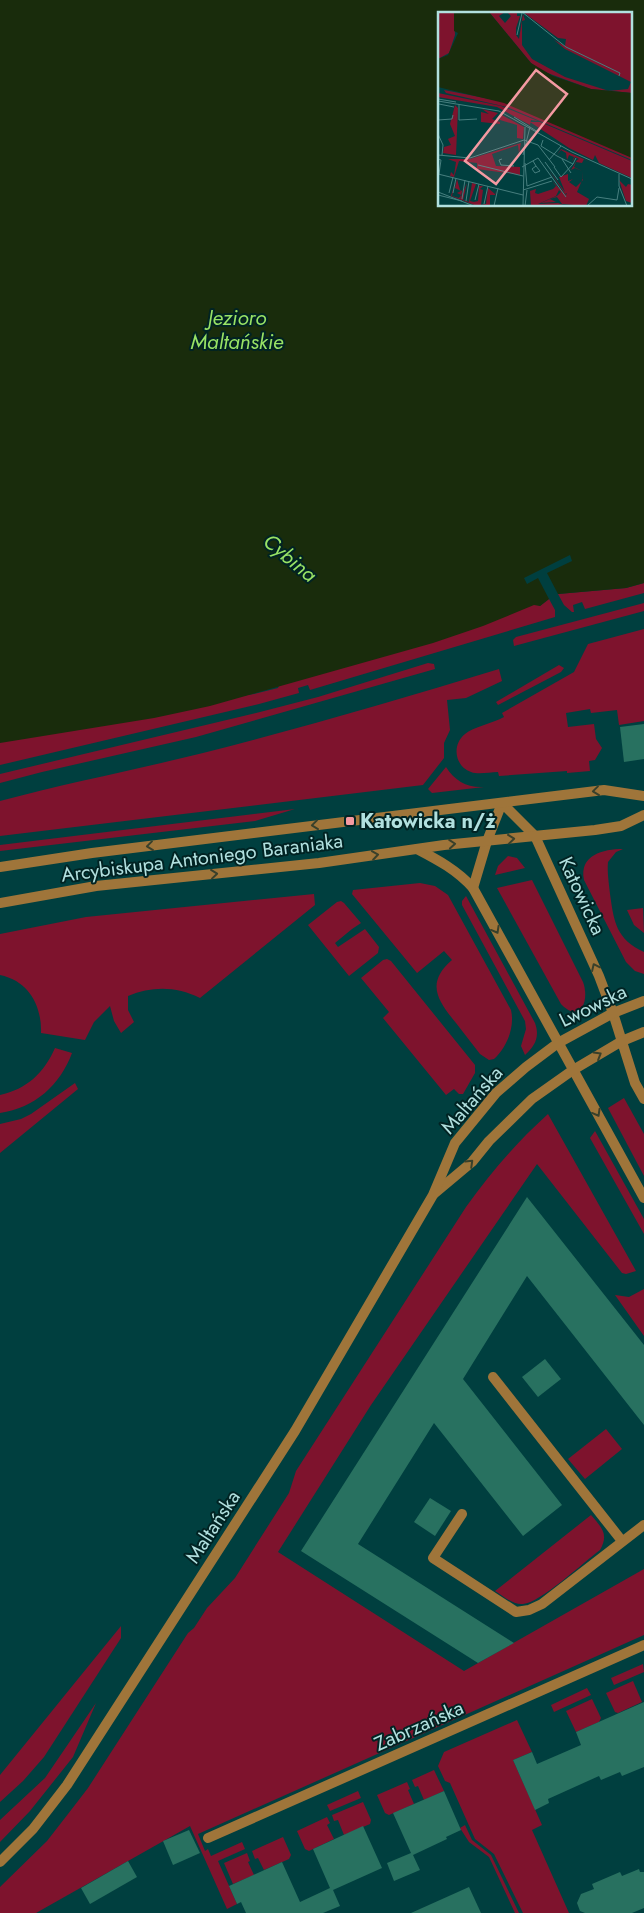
<svg xmlns="http://www.w3.org/2000/svg" width="644" height="1913" font-family="Jost,sans-serif">
<rect width="100%" height="100%" fill="#003f3f"/>
<g fill="#7e132d">
<polygon points="644,583 644,593 585,609 582,602 573,605 574,612 572,612 564,605 558,594 626,588"/>
<polygon points="526,599 540,606 549,599 555,610 555,617 310,690 308,685 298,688 299,693 259,704 0,765 0,734 254,694 278,688 282,678"/>
<polygon points="644,603 644,611 514,646 513,640 516,637"/>
<path d="M644 629V721L619 725 617 710 591 713 590 709 566 713 568 727 594 724 596 739 602 748 595 760 589 761 590 771 567 773V771L499 776 498 772C489 772 479 775 471 772 454 766 452 744 465 734 473 727 493 723 504 717L502 713 574 672 588 644Z"/>
<polygon points="428,663 434,664 435,669 196,737 42,772 0,783 0,774 260,712 318,697"/>
<polygon points="559,665 564,668 561,672 498,705 496,702"/>
<path d="M499 669 502 681 466 698 447 700 450 730 444 743V758L423 785 0 836V801C67 783 135 770 203 753 302 728 401 699 499 669Z"/>
<path d="M446 767C455 781 467 788 484 787L432 793 428 789Z"/>
<polygon points="295,809 255,821 0,851 0,845"/>
<path d="M623 849 616 852 608 862C607 873 609 883 610 894 614 922 616 939 644 952V974L635 971 626 962 584 880C579 855 603 849 623 849Z"/>
<polygon points="508,856 517,858 525,868 495,875 498,866"/>
<path d="M532 880 583 982C590 1001 580 1024 561 1004L497 888Z"/>
<path d="M420 883 435 886 448 895 511 1010C515 1027 507 1047 494 1059L489 1060 480 1054C472 1044 464 1033 456 1023 438 1001 425 983 452 960L444 951 417 973 352 894 353 890Z"/>
<path d="M314 894 315 905 200 998C176 986 152 986 128 996V1010L134 1022 121 1033 114 1021 110 1006 94 1022 85 1040 41 1033C42 1006 29 981 0 975V934L86 917Z"/>
<path d="M466 896 535 1023C540 1037 535 1046 525 1055L521 1046 526 1029 525 1021 462 905V901Z"/>
<polygon points="341,901 344,903 361,923 352,929 335,943 338,947 365,929 379,947 378,953 349,976 308,925 337,902"/>
<polygon points="643,908 644,933 634,925 627,910"/>
<polygon points="387,959 391,961 475,1065 475,1073 463,1094 459,1094 454,1089 446,1095 383,1018 389,1012 361,978 383,960"/>
<path d="M55 1048 72 1053C60 1085 35 1108 0 1113V1095C27 1089 44 1073 55 1048Z"/>
<polygon points="75,1083 78,1089 0,1153 0,1124 21,1119 31,1114"/>
<polygon points="624,1098 644,1134 644,1176 608,1108"/>
<path d="M548 1114 636 1271 626 1274 622 1273 537 1164 371 1405 278 1552 464 1671 644 1569V1635L198 1834 205 1851 208 1849 211 1856 242 1842 245 1849 218 1861 237 1904 227 1909 190 1826 36 1913H0V1887L47 1841 68 1814 88 1788 188 1633 194 1628 207 1608 235 1578 289 1493 296 1471 466 1207C491 1172 516 1143 548 1114Z"/>
<polygon points="595,1131 644,1219 644,1234 590,1138"/>
<polygon points="644,1289 644,1336 615,1295 629,1297"/>
<polygon points="606,1429 622,1449 585,1479 568,1459"/>
<path d="M591 1515C602 1528 609 1534 600 1550 584 1562 540 1603 523 1604 513 1605 503 1596 495 1591Z"/>
<polygon points="121,1626 121,1638 44,1757 23,1781 0,1802 0,1775"/>
<polygon points="643,1664 644,1672 614,1685 611,1678"/>
<polygon points="633,1681 642,1702 618,1713 615,1712 606,1693"/>
<polygon points="587,1688 591,1695 554,1712 551,1705"/>
<polygon points="592,1699 601,1718 599,1722 576,1732 566,1711"/>
<polygon points="96,1703 73,1757 30,1811 0,1842 0,1820 45,1778"/>
<polygon points="517,1720 532,1752 513,1760 542,1825 532,1830 569,1913 523,1913 494,1854 475,1839 450,1783 445,1781 438,1766 444,1752"/>
<polygon points="434,1770 444,1791 424,1800 418,1786 415,1787 412,1780"/>
<polygon points="407,1782 410,1789 408,1790 414,1804 389,1815 385,1813 377,1795"/>
<polygon points="358,1791 361,1798 330,1811 327,1805"/>
<polygon points="363,1802 371,1820 370,1824 344,1835 338,1820 334,1821 332,1815"/>
<polygon points="327,1817 330,1823 327,1825 334,1839 309,1851 305,1849 297,1831"/>
<polygon points="465,1825 472,1840 491,1855 519,1913 515,1913 489,1857 469,1842 460,1828"/>
<polygon points="283,1837 291,1855 289,1859 264,1870 258,1858 255,1859 252,1851"/>
<polygon points="247,1853 250,1861 248,1862 254,1875 233,1884 224,1863"/>
</g>
<path fill="#192c0c" fill-rule="evenodd" d="M0 0H644V583L626 588 558 594 547 573 572 561 570 555 524 578 527 584 538 578 549 599 540 606 534 605 483 626 433 643 210 706 154 718 0 743ZM439 14H630V205H439Z"/>
<g fill="#287160">
<polygon points="644,724 644,759 624,762 620,727"/>
<polygon points="527,1197 644,1345 644,1425 527,1276 463,1379 562,1505 523,1536 434,1423 358,1544 514,1643 478,1663 301,1551"/>
<polygon points="545,1359 561,1379 538,1397 522,1377"/>
<polygon points="430,1498 451,1511 435,1536 414,1522"/>
<polygon points="644,1702 644,1767 622,1776 620,1772 601,1780 599,1776 548,1799 549,1803 535,1810 513,1760 532,1752 537,1764 581,1745 576,1732"/>
<polygon points="444,1791 461,1830 446,1837 447,1839 413,1855 420,1870 394,1881 387,1863 411,1853 393,1813"/>
<polygon points="363,1826 382,1868 333,1890 340,1906 323,1913 246,1913 241,1902 237,1904 229,1886 282,1862 300,1902 330,1888 313,1849"/>
<polygon points="189,1830 200,1853 173,1865 163,1841"/>
<polygon points="128,1861 137,1877 90,1904 81,1888"/>
<polygon points="639,1869 640,1872 644,1872 644,1908 632,1913 585,1913 580,1911 577,1903 581,1894 594,1889 592,1884 620,1872 622,1876"/>
<polygon points="469,1887 481,1913 411,1913"/>
</g>
<g fill="none" stroke-linecap="round" stroke-linejoin="round">
<g stroke="#9f753a" stroke-width="10">
<path d="M417 849C438 860 457 870 473 888L644 1198"/>
<polyline points="473,888 487,841 502,803 535,836 599,976 613,1013 635,1083 644,1099"/>
<polyline points="435,1193 472,1162 489,1141 532,1099 573,1070 622,1041 644,1032"/>
<polyline points="493,1377 622,1541"/>
<polyline points="462,1514 433,1558 516,1612 529,1610 542,1604 644,1525"/>
<polyline points="208,1838 644,1645"/>
<polyline points="0,1862 33,1829 67,1785 295,1431 433,1195 455,1143 496,1093 526,1067 558,1043 613,1013 644,1001"/>
</g>
<g stroke="#9f753a" stroke-width="10">
<polyline points="0,867 92,853 604,790 644,796"/>
<polyline points="0,903 96,886 319,863 444,845 595,830 621,826 644,815"/>
</g>
</g>
<defs><path id="oneway-chevron" d="M-2-3.5L2.5 0L-2 3.5" fill="none" stroke-width="1.6" stroke-linecap="round" stroke-linejoin="round" transform="scale(1.25)"/></defs>
<g stroke="#38402b">
<use href="#oneway-chevron" transform="translate(596 791) rotate(173)"/>
<use href="#oneway-chevron" transform="translate(315 825) rotate(173)"/>
<use href="#oneway-chevron" transform="translate(511 839) rotate(-6)"/>
<use href="#oneway-chevron" transform="translate(452 844) rotate(-5)"/>
<use href="#oneway-chevron" transform="translate(150 846) rotate(173)"/>
<use href="#oneway-chevron" transform="translate(375 855) rotate(-8)"/>
<use href="#oneway-chevron" transform="translate(214 874) rotate(-6)"/>
<use href="#oneway-chevron" transform="translate(496 930) rotate(61)"/>
<use href="#oneway-chevron" transform="translate(595 967) rotate(-115)"/>
<use href="#oneway-chevron" transform="translate(598 1055) rotate(-31)"/>
<use href="#oneway-chevron" transform="translate(597 1113) rotate(61)"/>
<use href="#oneway-chevron" transform="translate(470 1163) rotate(-44)"/>
</g>
<rect fill="#f49aa2" stroke="#012323" stroke-width="2" x="345" y="816" width="10" height="10" rx="2.5"/>
<g text-anchor="middle" dominant-baseline="central" stroke-width="4" stroke-linejoin="round" paint-order="stroke">
<g font-size="20" font-weight="bold" fill="#b1e0df" stroke="#012323" text-anchor="start">
<text x="360" y="821">Katowicka n/ż</text>
</g>
<g font-size="20" fill="#b1e0df" stroke="#012323">
<text transform="translate(202 858) rotate(-7)">Arcybiskupa Antoniego Baraniaka</text>
<text transform="translate(582 896) rotate(65)">Katowicka</text>
<text transform="translate(593 1006) rotate(-26)">Lwowska</text>
<text transform="translate(472 1100) rotate(-49)">Maltańska</text>
<text transform="translate(213 1527) rotate(-57)">Maltańska</text>
<text transform="translate(419 1726) rotate(-24)">Zabrzańska</text>
</g>
<g font-size="21" font-style="italic" fill="#98e265" stroke="#012323">
<text x="237" y="318">Jezioro<tspan x="237" dy="24">Maltańskie</tspan></text>
<text transform="translate(290 558) rotate(40)">Cybina</text>
</g>
</g>
<g transform="translate(438 12)">
<rect width="194" height="194" fill="#003f3f"/>
<path d="M0 0H16L17 23 11 41 0 47ZM51 0H67L61 4 67 11 73 4 69 0H79V4H82L78 16V23L81 27 85 2 87 8 84 9V33L94 47 127 65 171 79 190 77 193 70 127 37 116 28 156 50 127 34 128 27 120 26 85 0H194V81L153 77 104 59 93 51ZM6 78 67 90 176 136 194 145V148L69 95 8 81ZM0 81 63 94 100 109 93 108 92 113 59 95 0 85ZM17 93 20 96 18 143 5 141 6 135 13 133 10 127 5 129 17 124 12 112ZM44 97 60 101 54 107 62 110V112L43 110V100L51 102ZM62 102 86 115 85 127 79 126V113L62 108ZM92 110H102L194 149V166L161 151 157 143 155 148 131 136ZM83 131 81 142 80 133 54 142 58 154 82 155V163L39 157V151L21 149 16 165 12 164 13 160 16 163 18 150 10 147H32ZM123 137 157 152 146 147 144 151 138 150 136 155 144 159 145 166 139 180 151 187 148 194 124 192 119 185 112 187 118 190 103 191 119 184 123 180 121 178 118 184 100 192 120 191 128 194H93L92 179 98 177 97 181 100 182 115 177 118 174 114 169 128 183 129 181 127 182 111 158 127 180 121 165 130 162V169L135 167 131 170 138 175 145 168 144 159 137 156 133 158 139 148 141 147 137 145 134 150 136 145 131 143 129 148 128 141 125 146 128 141 123 138 119 143ZM18 167 14 184 21 186 23 183 19 181 23 179 17 176 19 167 22 178 24 179 27 169 22 187 29 171 25 188 31 190 34 171 38 172 32 189 36 190 40 189 41 174H45L42 177 45 178 43 193 48 192 50 176 57 182 59 177 57 183H52V194H39L13 184ZM181 168 188 175 190 172 194 173V191L188 189Z" fill="#7e132d"/>
<path d="M16 0H51L93 51 115 64 153 77 194 81V146L66 91 0 75V47L10 43 20 21 16 19Z" fill="#192c0c"/>
<path fill="none" stroke="#477f7f" stroke-width="1" d="M84 0 128 35 182 61 181 64M79 23 84 1M0 87 18 90M0 89 61 99 134 140 194 167M1 92 16 95M21 92V108L39 107M76 105 100 120M0 108 14 107 15 103M0 122 5 133 4 143M105 128 103 134 119 144 135 152 138 146M0 143 32 146 86 128 100 133 117 155M85 143 92 115M0 147 3 148 1 162M64 147 61 148 63 153 76 154M124 147 133 161M111 148 123 134M95 149 98 154 94 157 97 161 102 159 98 154M107 150 120 168M87 151 89 174 114 165M40 153 85 164M84 155 100 146 128 185M116 155 123 165 135 152M0 162 85 183M181 162V174L189 194M85 178 114 169M0 180 36 194M11 181 15 165M15 181 18 166M0 183 24 189M24 187 27 168M37 188 41 172M28 189 31 169M46 192 50 174M56 194 60 176M85 194 87 115M87 194 89 178M149 194 159 185 179 188 181 176"/>
<path fill="#f49aa2" fill-opacity="0.15" stroke="#f49aa2" stroke-width="2.5" d="M98 58 129 82 58 172 27 149Z"/>
<rect width="194" height="194" fill="none" stroke="#b1e0df" stroke-width="2.5"/>
</g>
</svg>
